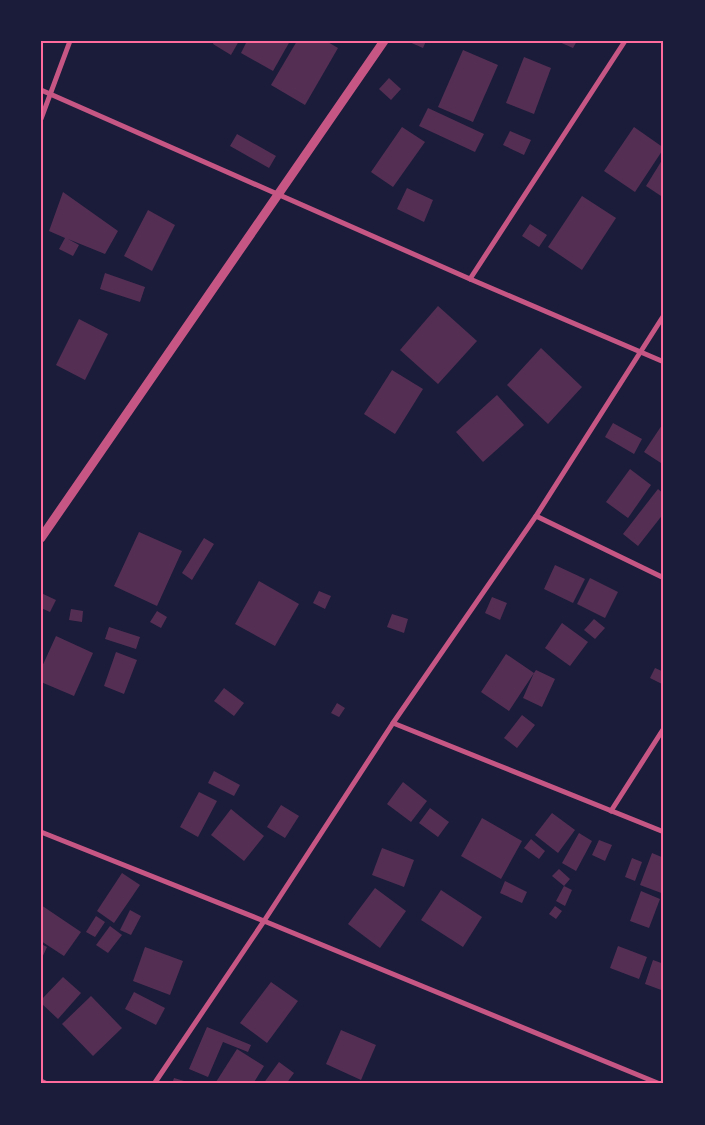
<svg xmlns="http://www.w3.org/2000/svg" width="705" height="1125" font-family="'Source Sans 3',sans-serif">
<rect width="100%" height="100%" fill="#1b1b3a"/>
<g fill="#542f53">
<polygon points="214,41 239,41 231,55 213,44"/>
<polygon points="247,41 290,41 273,71 241,53"/>
<polygon points="297,41 326,41 338,48 305,105 271,85"/>
<polygon points="407,41 426,41 423,48"/>
<polygon points="557,41 577,41 573,48"/>
<polygon points="463,50 498,65 473,122 438,107"/>
<polygon points="524,57 551,68 534,114 506,103"/>
<polygon points="389,78 401,89 391,100 379,89"/>
<polygon points="428,108 484,134 475,152 419,126"/>
<polygon points="402,127 425,142 393,187 371,172"/>
<polygon points="634,127 664,148 635,192 604,171"/>
<polygon points="510,131 531,140 524,155 503,145"/>
<polygon points="237,134 276,156 269,168 230,146"/>
<polygon points="664,157 664,198 646,186"/>
<polygon points="407,188 433,200 424,222 397,209"/>
<polygon points="63,192 118,231 105,254 68,239 79,245 73,256 59,249 65,238 49,231"/>
<polygon points="582,196 616,218 582,270 548,247"/>
<polygon points="148,210 175,225 152,271 124,256"/>
<polygon points="530,224 547,235 539,247 522,236"/>
<polygon points="105,273 145,287 140,302 100,289"/>
<polygon points="438,306 477,341 438,384 400,350"/>
<polygon points="79,319 108,334 85,380 56,365"/>
<polygon points="541,348 582,387 548,424 507,385"/>
<polygon points="392,370 423,389 395,434 364,414"/>
<polygon points="497,395 524,425 483,462 456,432"/>
<polygon points="664,422 664,465 644,452"/>
<polygon points="613,423 642,439 634,454 605,437"/>
<polygon points="630,469 651,485 628,518 606,502"/>
<polygon points="658,489 664,494 664,513 638,546 623,534"/>
<polygon points="139,532 182,551 157,606 114,586"/>
<polygon points="204,538 214,544 192,580 182,573"/>
<polygon points="555,565 585,579 573,603 544,589"/>
<polygon points="590,578 618,592 605,618 577,604"/>
<polygon points="259,581 299,604 275,646 235,624"/>
<polygon points="319,591 331,596 325,609 313,603"/>
<polygon points="41,593 56,600 50,612 41,608"/>
<polygon points="492,597 507,603 500,620 485,613"/>
<polygon points="71,609 83,611 82,622 69,620"/>
<polygon points="157,611 167,617 161,628 150,622"/>
<polygon points="392,614 408,619 404,633 387,627"/>
<polygon points="594,619 605,628 595,639 584,630"/>
<polygon points="562,623 588,642 570,666 545,648"/>
<polygon points="109,627 140,637 136,649 105,639"/>
<polygon points="56,636 93,653 74,696 41,682 41,669"/>
<polygon points="116,652 137,660 124,694 104,686"/>
<polygon points="506,654 534,673 536,670 555,679 542,707 523,698 534,673 509,711 481,692"/>
<polygon points="655,668 664,672 664,685 650,678"/>
<polygon points="224,688 244,703 234,716 214,701"/>
<polygon points="337,703 345,708 339,717 331,713"/>
<polygon points="522,715 535,725 517,748 504,738"/>
<polygon points="214,771 240,785 234,796 208,783"/>
<polygon points="403,782 427,801 411,822 387,804"/>
<polygon points="199,792 217,801 198,837 180,827"/>
<polygon points="281,805 299,816 285,838 267,827"/>
<polygon points="430,808 449,822 438,837 419,823"/>
<polygon points="231,809 264,836 244,861 211,835"/>
<polygon points="552,813 575,830 558,853 535,835"/>
<polygon points="482,818 522,841 501,879 461,856"/>
<polygon points="579,833 592,841 576,871 562,863"/>
<polygon points="531,839 545,851 539,859 524,848"/>
<polygon points="599,840 612,845 605,861 592,855"/>
<polygon points="382,848 414,860 404,887 372,875"/>
<polygon points="652,853 664,858 664,894 640,885"/>
<polygon points="632,858 642,862 635,881 625,877"/>
<polygon points="559,869 570,879 564,886 552,876"/>
<polygon points="122,873 140,885 114,923 97,911"/>
<polygon points="505,881 527,892 522,903 500,893"/>
<polygon points="564,886 572,890 565,906 556,901"/>
<polygon points="375,888 406,911 380,948 348,924"/>
<polygon points="441,890 482,917 463,947 421,920"/>
<polygon points="641,891 660,899 649,928 630,921"/>
<polygon points="41,905 81,932 64,956 41,941"/>
<polygon points="555,906 562,911 556,919 549,914"/>
<polygon points="130,910 141,916 131,935 120,930"/>
<polygon points="96,916 105,922 95,937 86,932"/>
<polygon points="110,926 122,935 108,953 96,945"/>
<polygon points="41,944 47,947 41,960"/>
<polygon points="618,946 647,957 639,979 610,968"/>
<polygon points="145,947 183,961 170,995 133,981"/>
<polygon points="653,960 664,964 664,991 645,984"/>
<polygon points="63,977 81,993 58,1019 41,1003 41,1000"/>
<polygon points="271,982 298,1001 267,1043 240,1023"/>
<polygon points="134,992 165,1008 156,1025 125,1009"/>
<polygon points="91,996 122,1028 93,1056 62,1024"/>
<polygon points="207,1027 251,1045 248,1052 223,1042 208,1077 189,1069"/>
<polygon points="341,1030 376,1045 361,1080 326,1064"/>
<polygon points="237,1049 264,1066 253,1084 219,1084 216,1082"/>
<polygon points="279,1062 294,1073 286,1084 263,1084"/>
<polygon points="174,1078 191,1083 191,1084 172,1084"/>
</g>
<g fill="none" stroke-linecap="round" stroke-linejoin="round">
<g stroke="#c65784" stroke-width="5">
<polyline points="41,90 470,279 664,362"/>
<polyline points="41,119 70,41"/>
<polyline points="470,279 625,41"/>
<polyline points="536,516 664,578"/>
<polyline points="393,723 664,832"/>
<polyline points="611,811 664,728"/>
<polyline points="41,832 264,921 393,723 536,516 664,315"/>
<polyline points="41,1081 47,1084"/>
<polyline points="154,1084 264,921 660,1084"/>
</g>
<polyline stroke="#c65784" stroke-width="9" points="41,538 384,41"/>
</g>
<rect width="705" height="1125" fill="none" stroke="#1b1b3a" stroke-width="85"/>
<rect x="42" y="42" width="620" height="1040" fill="none" stroke="#ff6b9d" stroke-width="2"/>
</svg>
